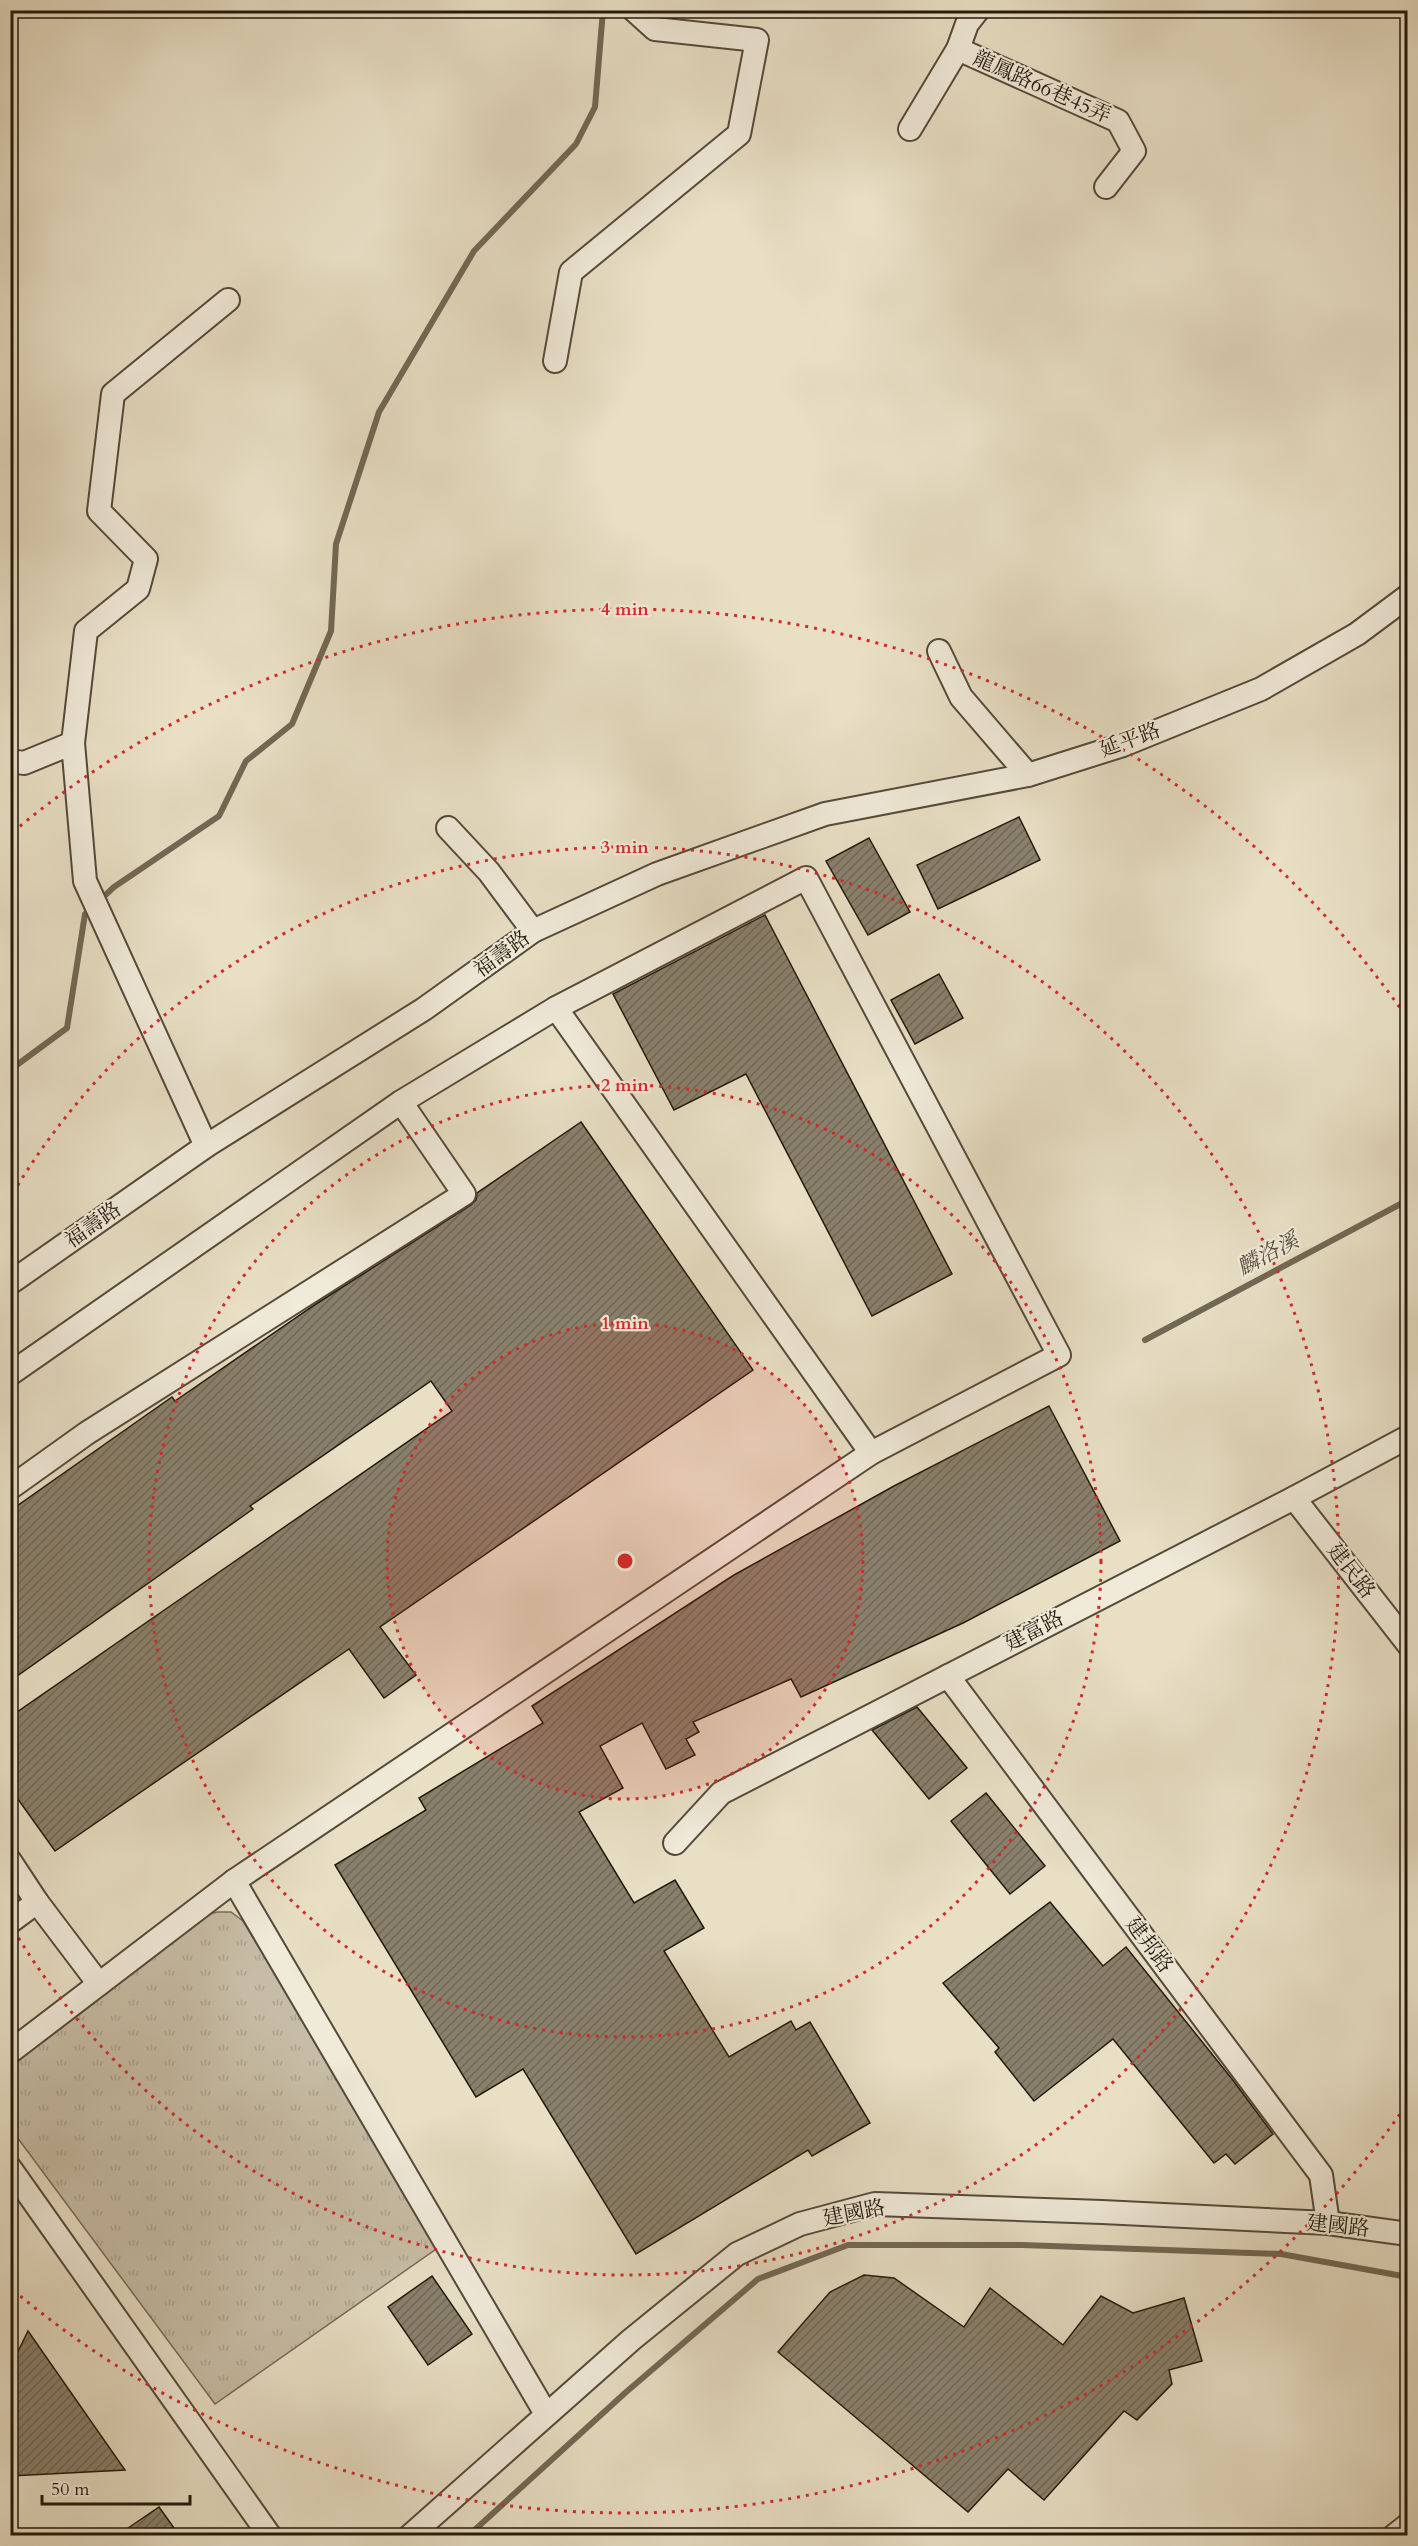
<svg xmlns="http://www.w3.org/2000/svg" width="1418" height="2546" font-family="Cardo,'Noto Serif TC',serif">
<defs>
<pattern id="grass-tufts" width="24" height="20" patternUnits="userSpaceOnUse" patternTransform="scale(1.5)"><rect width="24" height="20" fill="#c7bda6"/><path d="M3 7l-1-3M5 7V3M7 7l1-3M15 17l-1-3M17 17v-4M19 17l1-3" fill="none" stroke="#aba28e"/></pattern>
<pattern id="building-hatch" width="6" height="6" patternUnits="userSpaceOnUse" patternTransform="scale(1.5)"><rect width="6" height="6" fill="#89806c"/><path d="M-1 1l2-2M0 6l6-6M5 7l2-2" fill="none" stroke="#706857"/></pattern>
</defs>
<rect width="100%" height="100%" fill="#e8dfc5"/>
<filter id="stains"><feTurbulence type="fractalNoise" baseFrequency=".00333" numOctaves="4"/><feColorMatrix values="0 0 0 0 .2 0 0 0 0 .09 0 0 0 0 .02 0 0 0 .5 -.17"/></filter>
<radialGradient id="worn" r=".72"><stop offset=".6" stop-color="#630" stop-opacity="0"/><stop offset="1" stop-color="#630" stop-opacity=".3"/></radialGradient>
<polygon fill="url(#grass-tufts)" stroke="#756b59" stroke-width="1.5" points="217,1912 231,1912 243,1921 439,2247 215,2404 11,2129 11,2062 203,1916"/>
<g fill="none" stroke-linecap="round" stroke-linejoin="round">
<g stroke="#716855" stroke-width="6">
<polyline points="99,901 114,887 219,816 246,761 292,724 331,631 336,544 379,412 474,251 576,144 595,107 603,10"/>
<polyline points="10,1070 67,1028 85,914 92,908"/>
<polyline points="1145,1340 1408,1200"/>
<polyline points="468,2536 625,2393 758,2279 848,2245 1022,2245 1281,2254 1408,2277"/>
</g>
</g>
<g fill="url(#building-hatch)" stroke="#23190c" stroke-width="1.5">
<polygon points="1019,817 1040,860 938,909 917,865"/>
<polygon points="869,838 910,912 868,935 826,861"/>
<polygon points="765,915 952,1274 872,1316 746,1074 674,1110 613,994"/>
<polygon points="939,974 963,1018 915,1044 891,1000"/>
<polygon points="581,1122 753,1370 380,1627 416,1675 384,1698 349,1649 55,1851 10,1788 10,1717 452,1411 431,1381 250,1506 253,1509 10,1681 10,1511 172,1397 175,1401 316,1304 471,1205 476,1200 477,1193"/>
<polygon points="1049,1406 1120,1541 963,1623 801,1697 791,1679 693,1722 699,1732 686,1739 695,1755 666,1769 642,1723 600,1746 623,1788 579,1812 634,1903 675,1880 704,1928 664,1951 729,2057 791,2021 796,2030 810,2022 870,2123 812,2156 808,2150 636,2254 523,2069 476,2097 335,1865 426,1810 419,1798 543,1723 532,1706 734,1575 894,1486"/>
<polygon points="917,1707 967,1768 929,1799 872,1730"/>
<polygon points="986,1793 1045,1866 1010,1894 951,1821"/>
<polygon points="1050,1902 1103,1966 1126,1947 1232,2079 1273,2134 1235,2164 1226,2154 1214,2163 1113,2039 1034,2101 995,2052 999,2048 943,1983"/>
<polygon points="864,2275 894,2278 964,2327 990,2288 1063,2345 1101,2296 1133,2313 1184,2298 1202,2361 1169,2370 1172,2384 1137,2420 1124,2411 1044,2500 1008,2469 968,2512 778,2352 830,2292"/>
<polygon points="432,2276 472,2334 428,2365 388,2307"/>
<polygon points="28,2331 125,2470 10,2476 10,2368"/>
<polygon points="159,2507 179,2535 118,2535"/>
</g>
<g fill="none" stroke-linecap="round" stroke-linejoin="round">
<defs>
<g id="minor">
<polyline points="958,49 1118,121 1134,151 1106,187"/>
<polyline points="910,129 958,49 967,24 978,10"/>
<polyline points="555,361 571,272 739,134 757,40 655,29 634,10"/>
<polyline points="939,651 961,697 1028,775"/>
<polyline points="73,743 86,631 138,589 146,559 99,511 113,394 228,300"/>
<polyline points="10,761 24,763 73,743 85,881 206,1146"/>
<polyline points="448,828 489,872 533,931"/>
<polyline points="556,1008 871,1453"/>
<polyline points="10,1283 206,1146 424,1009 533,931 657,874 825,814 1028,775 1123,745 1261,689 1357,634 1408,596"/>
<polyline points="10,1374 401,1102 556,1008 806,878 1059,1355 871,1453 234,1881 10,2052"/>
<polyline points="10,1488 87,1433 464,1194 401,1102"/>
<polyline points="1294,1498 1408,1644"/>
<polyline points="948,1676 1321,2175 1328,2223"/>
<polyline points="675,1843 721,1793 1294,1498 1408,1437"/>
<polyline points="10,1861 37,1902 99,1984"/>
<polyline points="234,1881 546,2414"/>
<polyline points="10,1922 37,1902"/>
<polyline points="10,2168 270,2536"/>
<polyline points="410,2536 631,2340 737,2254 800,2224 875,2204 1102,2212 1328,2223 1408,2234"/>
<polyline points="1394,2536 1408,2525"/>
</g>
</defs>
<use href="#minor" stroke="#544a3a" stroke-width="26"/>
<use href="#minor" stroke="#f0ead9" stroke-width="22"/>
</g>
<circle cx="625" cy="1561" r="238" fill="#d62828" fill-opacity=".12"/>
<g fill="none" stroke="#d62828" stroke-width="3" stroke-dasharray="3 6">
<circle cx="625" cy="1561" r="238"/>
<circle cx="625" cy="1561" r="476"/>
<path d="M13 1193A714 714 0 1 1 13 1929"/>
<path d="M1405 2107A952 952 0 0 1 13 2290M13 832A952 952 0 0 1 1405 1015"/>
</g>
<g text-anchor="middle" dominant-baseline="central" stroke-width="4.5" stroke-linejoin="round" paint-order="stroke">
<g font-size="21" fill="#23190c" stroke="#f0ead9">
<text transform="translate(1042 87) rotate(24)">龍鳳路66巷45弄</text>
<text transform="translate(1130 740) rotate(-20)">延平路</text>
<text transform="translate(502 954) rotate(-36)">福壽路</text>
<text transform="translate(93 1225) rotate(-35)">福壽路</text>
<text transform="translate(1351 1571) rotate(52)">建民路</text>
<text transform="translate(1034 1631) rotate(-27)">建富路</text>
<text transform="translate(1149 1945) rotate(53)">建邦路</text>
<text transform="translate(854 2213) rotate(-11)">建國路</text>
<text transform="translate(1338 2226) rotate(6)">建國路</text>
</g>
<g font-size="22" font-style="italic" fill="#574d3d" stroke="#f0ead9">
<text transform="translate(1268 1254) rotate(-28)">麟洛溪</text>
</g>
</g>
<circle cx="625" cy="1561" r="9" fill="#d62828" stroke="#f0ead9" stroke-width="3"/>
<g font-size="18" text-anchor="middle" font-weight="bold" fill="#d62828" stroke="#f0ead9" stroke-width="4.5" stroke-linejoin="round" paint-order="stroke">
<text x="625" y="615">4 min</text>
<text x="625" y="853">3 min</text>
<text x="625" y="1091">2 min</text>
<text x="625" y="1329">1 min</text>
</g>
<rect width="1418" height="2546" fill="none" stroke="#e8dfc5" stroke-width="36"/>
<rect x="12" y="12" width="1394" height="2522" fill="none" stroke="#23190c" stroke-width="3"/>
<rect x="18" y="18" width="1382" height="2510" fill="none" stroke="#23190c" stroke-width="1.5"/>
<path d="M42 2495v9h148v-9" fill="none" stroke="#23190c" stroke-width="3"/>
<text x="51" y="2495" font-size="18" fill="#23190c" stroke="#f0ead9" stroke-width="4.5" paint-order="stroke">50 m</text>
<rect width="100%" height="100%" filter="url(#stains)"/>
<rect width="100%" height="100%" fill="url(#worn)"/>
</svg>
